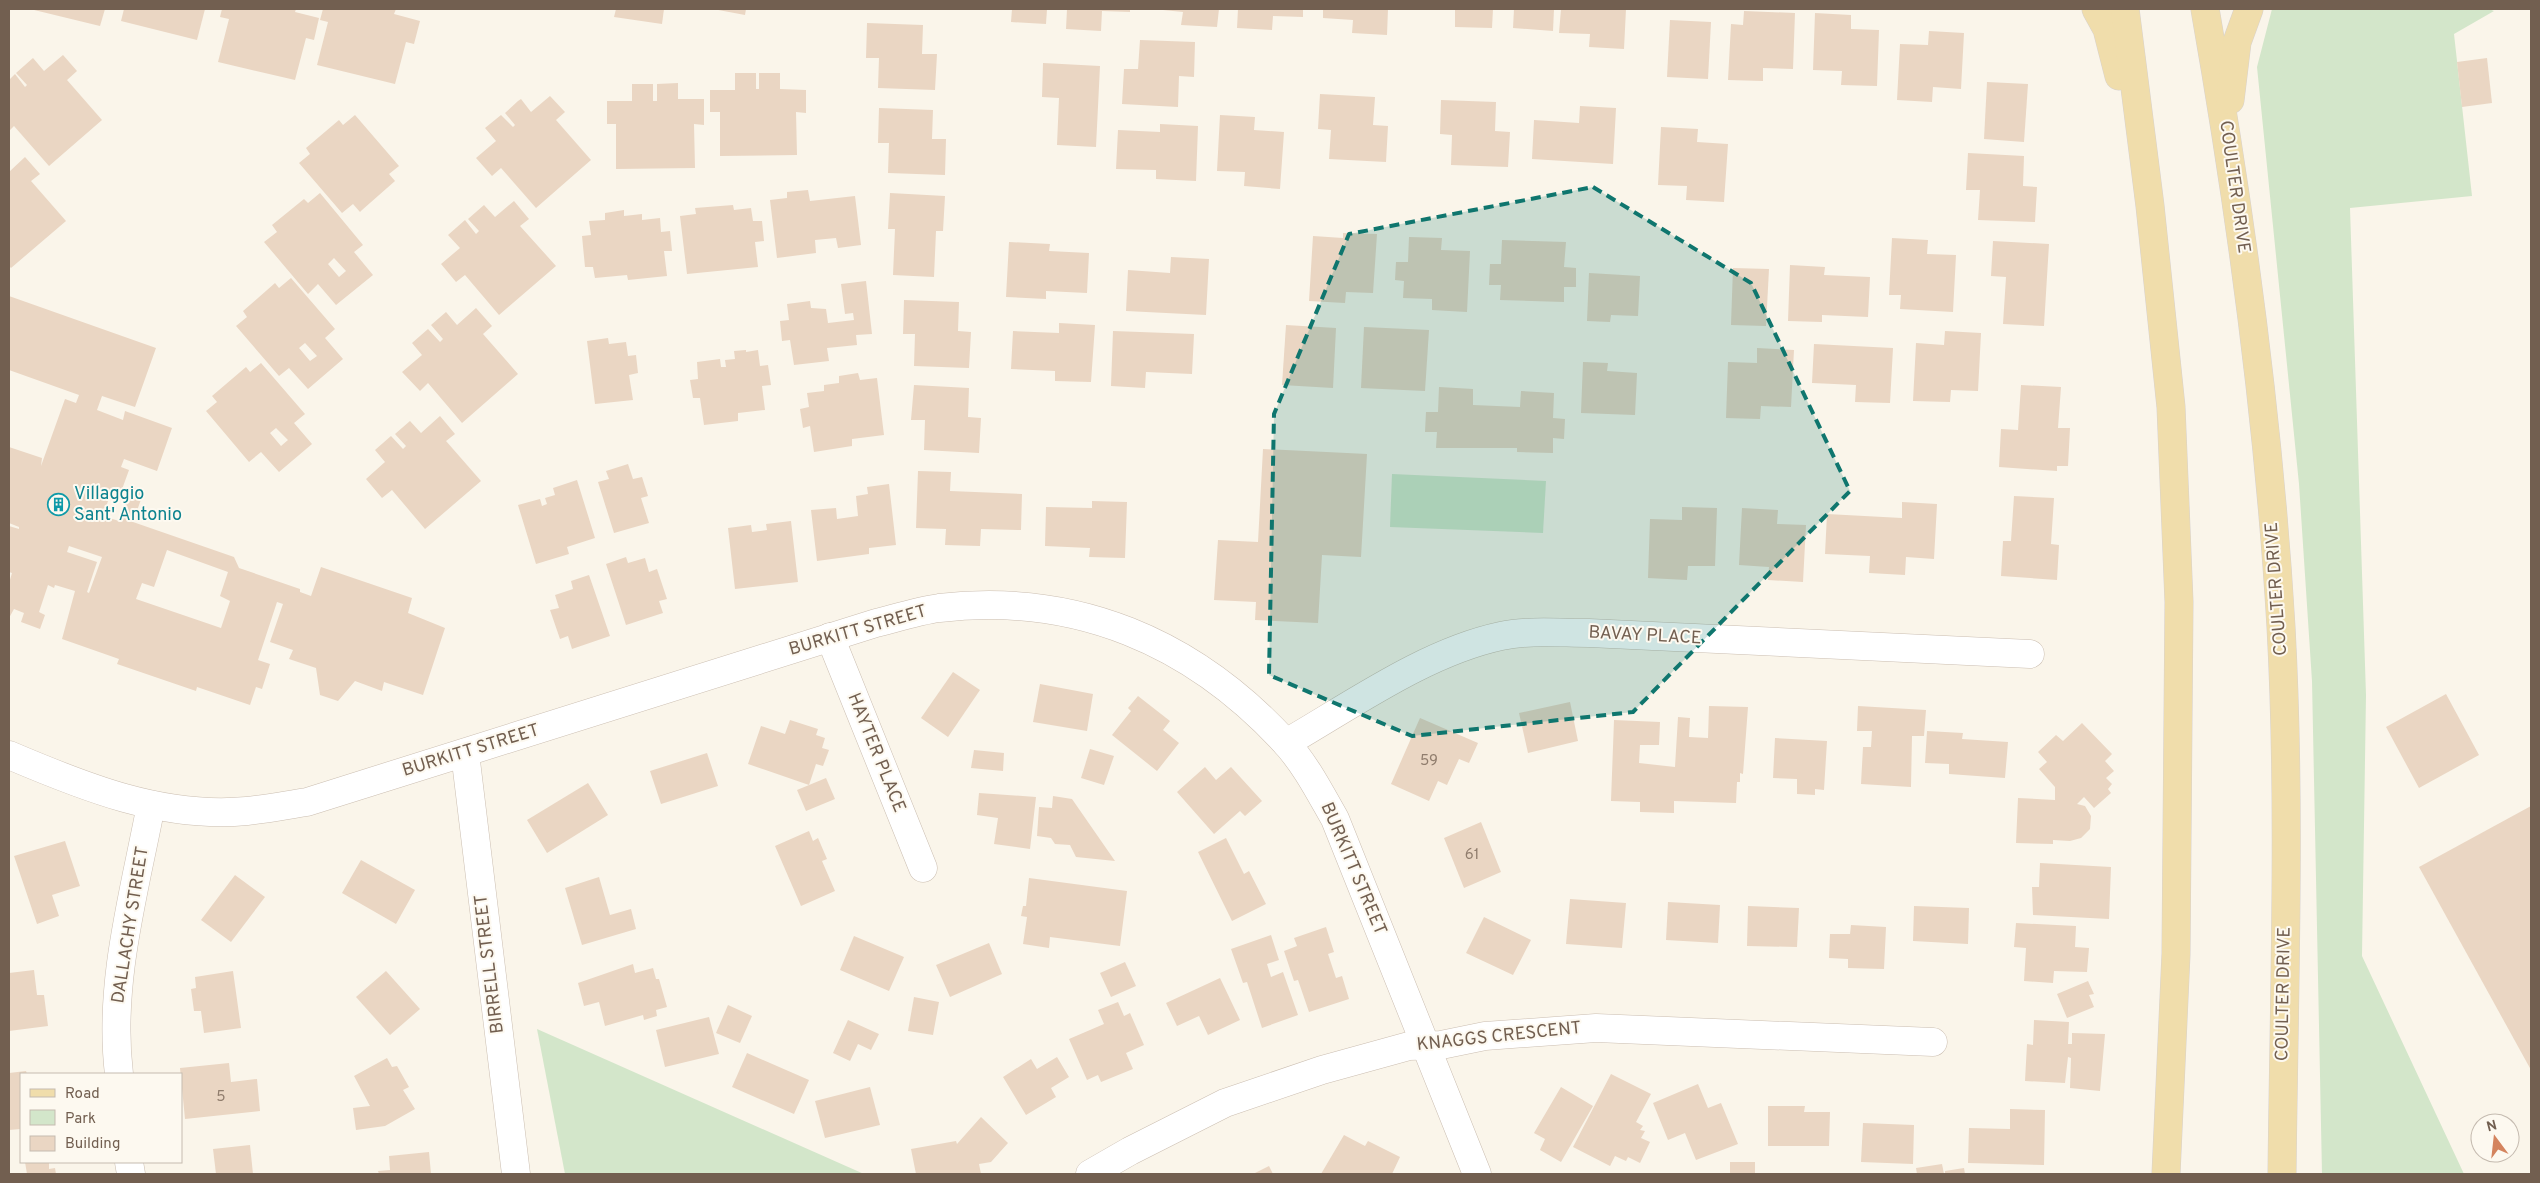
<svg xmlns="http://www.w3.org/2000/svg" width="2540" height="1183" font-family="Overpass,sans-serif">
<rect width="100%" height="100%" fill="#faf5ea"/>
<g fill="#d3e6ca">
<polygon points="2272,9 2489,9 2494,11 2454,34 2472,196 2350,208 2366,695 2362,956 2464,1174 2322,1174 2312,681 2299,484 2257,67"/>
<polygon points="1392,474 1546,481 1543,533 1390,527"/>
<polygon points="537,1029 864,1174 565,1174"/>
</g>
<g fill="#ead6c3" fill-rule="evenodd">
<polygon points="30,9 105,9 100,26"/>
<polygon points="124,9 205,9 197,40 121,21"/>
<polygon points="222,9 296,9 295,12 319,18 314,40 306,38 295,80 218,62 229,19 220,17"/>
<polygon points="323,9 396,9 394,14 420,21 414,44 406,42 395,84 317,65 328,22 320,20"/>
<polygon points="616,9 664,9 662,24 614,17"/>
<polygon points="713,9 746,9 745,15"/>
<polygon points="1012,9 1047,9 1046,24 1011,22"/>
<polygon points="1067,9 1130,9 1130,12 1102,11 1101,31 1066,29"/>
<polygon points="1153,9 1219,9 1217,27 1181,25 1183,12"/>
<polygon points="1238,9 1303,9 1303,17 1273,16 1272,30 1237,28"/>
<polygon points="1323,9 1388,9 1387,35 1352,33 1353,20 1323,18"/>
<polygon points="1455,9 1493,9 1492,28 1455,27"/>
<polygon points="1514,9 1554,9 1553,31 1513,28"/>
<polygon points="1561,9 1626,9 1624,49 1589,47 1590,34 1559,33"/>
<polygon points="1744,11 1795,13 1793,69 1763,68 1763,81 1728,80 1731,24 1743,25"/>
<polygon points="1815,13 1851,15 1851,29 1879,30 1877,86 1841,85 1842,71 1813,70"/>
<polygon points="1670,20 1711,22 1708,79 1667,77"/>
<polygon points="867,23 923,25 922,54 937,54 935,90 878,88 879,58 866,58"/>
<polygon points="1929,31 1964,33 1961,89 1933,87 1932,102 1897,100 1900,44 1928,45"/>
<polygon points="1140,40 1195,42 1194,77 1179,76 1178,107 1122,104 1124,69 1138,69"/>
<polygon points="63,55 77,71 67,80 102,120 49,166 14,126 9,131 9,80 15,74 25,87 27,85 16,73 33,58 44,71"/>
<polygon points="2487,58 2492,103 2462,107 2457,62"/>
<polygon points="1043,63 1100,66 1096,147 1057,145 1059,98 1042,97"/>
<polygon points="735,73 756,73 756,89 759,89 759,73 780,73 780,89 806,90 806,113 796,112 797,155 720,156 720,112 710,112 710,90 735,90"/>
<polygon points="1987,82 2028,84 2024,142 1984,139"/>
<polygon points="678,83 678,99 704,99 704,125 694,124 695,168 616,169 616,124 607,124 607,101 632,101 632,84 653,84 653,101 657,101 657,84"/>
<polygon points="1320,94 1375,97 1373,125 1388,126 1386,162 1329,159 1331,130 1318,129"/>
<polygon points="550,96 565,112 556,120 591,160 536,208 501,168 492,176 476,158 496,141 485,128 501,115 513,127 515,125 505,113 518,101 521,99 531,112"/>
<polygon points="1441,100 1496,102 1495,131 1510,132 1508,167 1451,165 1452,135 1440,134"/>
<polygon points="1580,106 1616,108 1613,164 1532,159 1534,120 1579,123"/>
<polygon points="879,108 933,110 932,139 946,139 945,175 888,173 889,143 878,143"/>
<polygon points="355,115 399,166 389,174 395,181 362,210 360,212 353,204 342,213 299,163 310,154 306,148 339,120 343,125"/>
<polygon points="1220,115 1255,117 1254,130 1284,132 1280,189 1244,186 1245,172 1217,171"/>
<polygon points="1160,124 1198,126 1196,181 1156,179 1156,170 1116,169 1118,130 1160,132"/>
<polygon points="1661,127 1698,129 1697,142 1728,144 1724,202 1686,200 1687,186 1658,185"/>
<polygon points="1968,153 2024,156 2023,186 2037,187 2035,222 1978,220 1980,190 1966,190"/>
<polygon points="25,157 40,174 31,181 66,221 11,268 9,266 9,172"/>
<polygon points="808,190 810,201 855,196 861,245 838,248 836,238 815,240 816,253 777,258 770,200 787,198 787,192"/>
<path d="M320 193 363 245 354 252 373 275 336 305 318 284 308 294 264 242 277 232 272 225 304 199 308 203ZM334 258 346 271 339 277 328 264Z"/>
<polygon points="890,193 945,196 943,231 936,231 934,277 893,275 895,229 888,229"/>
<polygon points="514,201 529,219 520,226 556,266 499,315 465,275 456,282 441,264 460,248 448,235 465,220 476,234 479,231 468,219 484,205 495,217"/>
<polygon points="733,205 734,210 751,208 753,221 762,221 764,241 755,242 758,267 687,274 680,216 696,214 695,208"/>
<polygon points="624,210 624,216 642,214 642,220 660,218 661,232 670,231 672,251 664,251 667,276 628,280 627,275 595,278 593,267 585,267 582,236 591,235 589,221 605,220 605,213"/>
<polygon points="1343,233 1377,234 1373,293 1346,292 1345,303 1309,301 1313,236 1343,238"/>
<polygon points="1409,237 1442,238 1441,250 1470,251 1467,312 1432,310 1432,299 1403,298 1404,281 1395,280 1396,262 1408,262"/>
<polygon points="1892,238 1928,240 1927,254 1956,255 1953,312 1900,309 1901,295 1889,295"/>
<polygon points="1502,240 1566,242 1564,267 1576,268 1576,287 1564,287 1564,302 1500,300 1501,285 1489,285 1490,264 1501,264"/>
<polygon points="1993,241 2049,244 2044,326 2003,324 2006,277 1991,276"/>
<polygon points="1009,242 1050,244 1049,251 1089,253 1087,293 1046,291 1046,299 1006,297"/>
<polygon points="1171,257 1209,259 1206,315 1126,311 1128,270 1170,273"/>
<polygon points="1790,265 1825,267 1824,275 1870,277 1868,317 1822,315 1822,322 1788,321"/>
<polygon points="1733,268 1769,269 1766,326 1731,325"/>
<polygon points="1589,273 1640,276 1638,316 1611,315 1610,322 1587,321"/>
<path d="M291 278 335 329 325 338 343 359 308 389 289 368 279 376 236 326 247 317 243 311 275 283 279 288ZM305 343 317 356 310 361 299 348Z"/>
<polygon points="866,281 872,334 856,335 857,345 827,348 829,361 794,365 790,340 782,341 780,321 789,320 787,304 810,301 811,308 826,309 828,323 854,320 853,313 845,314 841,284"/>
<path d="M9 296 156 348 135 407 102 396 97 410 123 420 125 411 172 428 157 471 124 459 121 467 129 470 121 492 112 489 103 516 119 521 132 487 144 491 133 522 234 557 239 568 300 589V592L311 596 321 567 412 598 408 613 445 628 423 695 384 682 382 691 355 681 338 701 320 695 316 668 289 659 293 650 270 642 283 604 277 602 258 660 270 664 262 689 256 687 250 705 197 687 196 691 117 664 119 659 62 639 75 591 55 585 54 588 48 585 39 612 45 615 40 629 21 622 24 613 14 609 9 618V583L12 573 9 572V526L19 529V527L9 523V447L42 458 41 466 65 399 76 403 79 395 9 370ZM69 546 102 557 89 593 87 592 97 562 67 552ZM167 550 228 572 220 596 230 601 221 628 136 599 142 583 154 587Z"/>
<polygon points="904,300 959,302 958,331 971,332 969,368 914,366 915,334 903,334"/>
<polygon points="476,308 492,326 483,334 518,374 462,423 428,383 420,391 402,372 422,355 412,343 428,329 440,342 443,339 431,325 446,312 457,325"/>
<polygon points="1059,323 1095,325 1091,382 1055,381 1055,371 1011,369 1013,331 1059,333"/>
<polygon points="1286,325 1336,328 1333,388 1282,385"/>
<polygon points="1364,327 1429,330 1425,391 1361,388"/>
<polygon points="1113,331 1194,334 1192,374 1146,372 1145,388 1111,386"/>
<polygon points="1945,331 1981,333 1978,391 1951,390 1950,402 1913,401 1916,343 1944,345"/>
<polygon points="608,338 609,344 626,342 628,356 636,355 638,373 629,375 633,400 595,404 587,341"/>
<polygon points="1814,344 1893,348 1890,403 1855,402 1856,385 1812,383"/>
<polygon points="1757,348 1794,350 1791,407 1761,406 1760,419 1726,418 1728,362 1757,363"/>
<polygon points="746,350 746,352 758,350 760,366 768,365 771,385 762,386 765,410 738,413 738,421 704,425 700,398 693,398 690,380 698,379 697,362 720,359 721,367 726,367 725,360 735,359 734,351"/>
<polygon points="1583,362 1608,363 1607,371 1637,373 1635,415 1581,413"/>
<path d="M261 363 305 414 294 423 312 444 279 472 261 452 249 462 206 411 217 402 212 396 246 367 250 372ZM276 428 288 440 281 446 270 433Z"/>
<polygon points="858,373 860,380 877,378 884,435 852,439 852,446 814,452 810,426 803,428 800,409 809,407 807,393 824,391 824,385 839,383 839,376"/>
<polygon points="914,385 969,388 968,417 981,418 979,453 924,450 925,420 911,420"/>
<polygon points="2021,385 2061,387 2058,428 2070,428 2068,466 2057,466 2057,471 1999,467 2001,429 2018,430"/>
<polygon points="1439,387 1473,389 1473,405 1520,407 1521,391 1554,393 1553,418 1565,419 1564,439 1553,438 1553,453 1517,452 1517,448 1436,448 1437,432 1425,432 1426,412 1438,412"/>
<polygon points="440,416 455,434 446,441 481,481 425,529 392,490 382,498 366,479 385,462 375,450 391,436 403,449 406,446 395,434 410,421 421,433"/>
<polygon points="1263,449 1367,454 1361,557 1322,555 1318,623 1255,620 1256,602 1214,600 1218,540 1258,542"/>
<polygon points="628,464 633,479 642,477 648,496 641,498 649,523 614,533 598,482 609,479 606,471"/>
<polygon points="918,471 951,472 950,491 1022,494 1021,530 981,529 980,546 945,545 946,529 916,528"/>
<polygon points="577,480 595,538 567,547 569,554 536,564 518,505 540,499 542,506 547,504 545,498 555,495 553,488"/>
<polygon points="889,484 896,545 869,548 869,554 817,561 811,510 836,508 837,519 858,516 856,496 868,494 867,487"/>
<polygon points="2014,496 2054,498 2051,544 2059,545 2057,580 2001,576 2003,541 2011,541"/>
<polygon points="1092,501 1127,502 1125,558 1089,557 1090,548 1045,546 1046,507 1092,508"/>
<polygon points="1902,502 1937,504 1934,559 1906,557 1905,575 1869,573 1870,556 1825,554 1827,514 1902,518"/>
<polygon points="1682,507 1717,508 1715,566 1688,566 1687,580 1648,578 1650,519 1682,520"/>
<polygon points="1742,508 1778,510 1777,524 1806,525 1803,582 1768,580 1769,567 1739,565"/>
<polygon points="791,521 798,582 735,589 728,528 751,525 752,532 767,530 766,524"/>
<polygon points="626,557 628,563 645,558 649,572 657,569 667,599 659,601 663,613 626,625 606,564"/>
<polygon points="589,575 610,636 572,649 568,636 560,639 550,610 559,608 555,595 573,589 571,581"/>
<polygon points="953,672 980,690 948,737 921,718"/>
<polygon points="1040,684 1093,694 1087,731 1033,722"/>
<polygon points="2446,694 2479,755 2419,788 2386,727"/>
<polygon points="1138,696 1170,721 1163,730 1179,743 1157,771 1112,735 1131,711 1128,708"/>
<polygon points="1570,702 1578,741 1528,753 1519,713"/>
<polygon points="1709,706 1748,707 1743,774 1740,773 1740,782 1737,782 1736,803 1674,801 1674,813 1640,812 1640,802 1611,801 1614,720 1660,722 1659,745 1640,745 1639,763 1675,767 1678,717 1690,718 1689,737 1708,738"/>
<polygon points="1858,706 1926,710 1924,736 1912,736 1911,787 1861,784 1863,747 1871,747 1872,731 1857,731"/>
<polygon points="1420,718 1478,743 1469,763 1459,759 1447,785 1438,781 1429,801 1391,784"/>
<polygon points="790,720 818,729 816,735 825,738 822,748 829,750 823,766 816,764 809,785 748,764 761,726 785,734"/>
<polygon points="2082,723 2112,754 2105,761 2114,771 2106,778 2112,784 2108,789 2111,793 2094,808 2084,797 2077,804 2085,806 2091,816 2090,829 2081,838 2070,841 2053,840 2053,844 2016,843 2018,798 2055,800 2055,787 2039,769 2047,762 2038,752 2056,735 2063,741"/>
<polygon points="1927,731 1963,733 1962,739 2008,742 2005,778 1949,774 1949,764 1925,763"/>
<polygon points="1775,738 1827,741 1824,790 1815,789 1815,795 1797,794 1797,779 1773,778"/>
<polygon points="1090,749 1114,756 1104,785 1081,778"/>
<polygon points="974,750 1004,753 1003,771 971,768"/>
<polygon points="707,753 718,786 661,804 650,771"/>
<polygon points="1205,767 1216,780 1231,767 1262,801 1245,816 1240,811 1214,834 1177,792"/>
<polygon points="826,778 835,799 806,811 797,790"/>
<polygon points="588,783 608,815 547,853 527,820"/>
<polygon points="979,793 1036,797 1030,849 994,844 998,818 977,815"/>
<polygon points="1053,796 1072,799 1115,861 1076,857 1070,845 1055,844 1051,838 1037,836 1039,807 1052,808"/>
<polygon points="2531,806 2531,1070 2419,867"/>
<polygon points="1481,822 1501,872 1464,888 1444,838"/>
<polygon points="809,831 813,841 818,838 827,859 822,861 835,891 801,906 775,846"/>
<polygon points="1226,838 1244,874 1249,871 1266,904 1232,921 1198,852"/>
<polygon points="65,841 80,886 52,895 59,916 37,924 14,856"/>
<polygon points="361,860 415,890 396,924 342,893"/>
<polygon points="2040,863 2111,867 2109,919 2033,915 2032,887 2039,887"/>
<polygon points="235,875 265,897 231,942 201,920"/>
<polygon points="599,877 610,915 631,909 636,929 582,945 565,888"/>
<polygon points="1029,878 1127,891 1120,946 1050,937 1049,948 1023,944 1027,917 1021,916 1023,906 1026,906"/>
<polygon points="1570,899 1626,903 1622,948 1566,944"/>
<polygon points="1668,902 1720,905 1718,943 1666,940"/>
<polygon points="1748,906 1799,908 1797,947 1747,946"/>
<polygon points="1914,906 1969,908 1968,944 1913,941"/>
<polygon points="1484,917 1531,940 1513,975 1466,953"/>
<polygon points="2016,923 2076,926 2075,947 2089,948 2087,972 2054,971 2053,983 2024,981 2026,948 2014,947"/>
<polygon points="1851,925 1886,927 1884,969 1848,968 1848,959 1829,958 1830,934 1850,934"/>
<polygon points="1326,927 1334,952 1328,954 1336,978 1342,976 1349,999 1309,1012 1298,980 1294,981 1284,951 1297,946 1294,938"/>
<polygon points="1271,935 1279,960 1267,964 1271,977 1283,972 1298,1015 1262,1028 1247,982 1243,983 1231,949"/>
<polygon points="854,936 904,957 889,991 840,970"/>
<polygon points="989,943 1002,974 950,997 936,965"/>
<polygon points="1125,962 1136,986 1111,997 1100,973"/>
<polygon points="633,964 635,973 653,968 656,979 659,979 667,1007 656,1010 657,1016 644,1020 643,1015 605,1026 599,1002 584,1006 578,983"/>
<polygon points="34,970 37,995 44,995 48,1026 9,1031 9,973"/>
<polygon points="233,971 241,1028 204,1033 201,1011 194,1011 191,989 196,988 195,977"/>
<polygon points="386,971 420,1009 390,1035 356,997"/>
<polygon points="1220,978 1240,1020 1208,1035 1199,1016 1177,1026 1166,1003"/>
<polygon points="2088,981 2094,994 2089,995 2094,1007 2067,1018 2057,994"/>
<polygon points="914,997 939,1002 933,1035 908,1031"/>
<polygon points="1118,1002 1124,1016 1130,1013 1144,1045 1126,1053 1133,1069 1101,1082 1098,1075 1087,1080 1069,1039 1104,1024 1098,1010"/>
<polygon points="728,1005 752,1016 740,1043 716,1033"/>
<polygon points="709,1017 719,1054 665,1067 656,1030"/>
<polygon points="848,1020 879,1034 871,1050 858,1044 850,1061 833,1053"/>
<polygon points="2034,1020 2069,1022 2068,1044 2072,1044 2072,1033 2105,1034 2100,1091 2070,1088 2071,1058 2068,1057 2065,1083 2025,1081 2027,1044 2033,1045"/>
<polygon points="747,1053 809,1080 794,1114 732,1087"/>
<polygon points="1057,1057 1069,1077 1051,1088 1056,1097 1026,1115 1003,1077 1031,1059 1037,1069"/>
<polygon points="387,1058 392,1067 397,1066 409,1087 403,1090 415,1109 385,1126 356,1130 353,1108 370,1106 354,1076"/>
<polygon points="229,1063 231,1082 257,1079 260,1111 185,1119 180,1068"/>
<polygon points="26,1071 27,1074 21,1074 21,1129 9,1130 9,1073"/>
<polygon points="1611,1074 1651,1094 1636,1122 1643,1126 1640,1130 1645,1131 1641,1138 1650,1142 1640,1163 1628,1157 1626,1161 1615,1156 1610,1166 1573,1147"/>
<polygon points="1698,1084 1708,1108 1721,1103 1738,1144 1696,1160 1685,1133 1668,1140 1653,1103"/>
<polygon points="870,1087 880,1125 825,1138 815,1101"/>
<polygon points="1561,1087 1593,1106 1561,1162 1540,1150 1545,1139 1534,1133"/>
<polygon points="1768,1106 1805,1106 1804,1112 1830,1112 1829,1146 1768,1146"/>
<polygon points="2010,1109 2045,1110 2044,1165 1968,1163 1969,1128 2010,1129"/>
<polygon points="981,1117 1008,1143 991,1162 979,1164 981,1174 916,1174 911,1149 956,1141 957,1144"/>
<polygon points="1863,1123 1914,1125 1913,1164 1861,1162"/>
<polygon points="1344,1135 1365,1146 1368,1141 1400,1157 1392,1174 1321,1174"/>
<polygon points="250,1145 253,1174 216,1174 213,1149"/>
<polygon points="429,1152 431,1174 379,1174 378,1171 390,1170 389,1156"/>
<polygon points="25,1162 49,1162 49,1169 55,1168 56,1174 27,1174"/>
<rect x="1730" y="1162" width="25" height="12"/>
<polygon points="1942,1164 1944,1174 1917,1174 1916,1168"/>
<polygon points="1269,1166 1273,1174 1253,1174"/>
<polygon points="1964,1168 1965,1174 1945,1174 1945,1171"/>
</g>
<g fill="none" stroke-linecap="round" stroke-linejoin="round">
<defs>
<g id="minor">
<polyline points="830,637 923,868"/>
<path d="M1286 743C1352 705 1426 652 1501 636 1529 630 1560 633 1589 633L2030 654"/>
<polyline points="465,753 516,1174"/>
<path d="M9 755C84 787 163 819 247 811 267 809 287 805 307 802L876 623C896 618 918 611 939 608 1076 592 1193 642 1285 742 1306 765 1320 793 1335 819L1477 1174"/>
<path d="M119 1074C108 984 134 894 151 805"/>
<polyline points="129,1162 131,1174"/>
<polyline points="1090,1174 1130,1151 1225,1103 1322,1070 1409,1046 1441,1045 1485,1036 1596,1028 1933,1042"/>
</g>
<g id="primary">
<polyline points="2096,9 2107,29 2119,76"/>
<polyline points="2125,9 2150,206 2171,407 2179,602 2176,954 2166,1174"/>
<path d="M2205 9C2241 214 2269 420 2281 627 2291 809 2284 992 2282 1174"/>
<polyline points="2230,100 2237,42 2249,9"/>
</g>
</defs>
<use href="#minor" stroke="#cbbeb1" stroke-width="29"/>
<use href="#primary" stroke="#d8d2ce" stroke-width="29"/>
<use href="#minor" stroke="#fff" stroke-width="28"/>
<use href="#primary" stroke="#f0ddab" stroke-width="28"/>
</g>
<path fill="#0f766e" fill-opacity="0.2" stroke="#0f766e" stroke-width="4" stroke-dasharray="10 6" stroke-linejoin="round" d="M1593 187 1751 283 1850 491 1633 712 1412 736 1269 675 1274 414 1349 234Z"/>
<defs>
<symbol id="building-ring" viewBox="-11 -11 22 22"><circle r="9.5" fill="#fdf9f0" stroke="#0f9aa8" stroke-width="1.5"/><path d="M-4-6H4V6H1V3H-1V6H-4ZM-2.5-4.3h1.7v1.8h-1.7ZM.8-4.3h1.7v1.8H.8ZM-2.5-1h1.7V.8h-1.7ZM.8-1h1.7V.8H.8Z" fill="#0f9aa8"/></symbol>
</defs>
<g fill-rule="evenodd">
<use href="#building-ring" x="46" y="492" width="25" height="25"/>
</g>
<g text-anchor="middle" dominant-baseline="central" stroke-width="4" stroke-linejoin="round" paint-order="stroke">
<g font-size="15" fill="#907d6d">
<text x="1429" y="761">59</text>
<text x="1472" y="855">61</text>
<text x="221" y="1097">5</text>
</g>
<g font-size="18" fill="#725f50" stroke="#fdf9f0">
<text transform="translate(2234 187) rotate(82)">COULTER DRIVE</text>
<text transform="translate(2277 589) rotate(-94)">COULTER DRIVE</text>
<text transform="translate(858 631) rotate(-16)">BURKITT STREET</text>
<text transform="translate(1645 636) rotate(3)">BAVAY PLACE</text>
<text transform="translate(471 751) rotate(-17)">BURKITT STREET</text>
<text transform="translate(876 753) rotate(68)">HAYTER PLACE</text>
<text transform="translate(1353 869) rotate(67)">BURKITT STREET</text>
<text transform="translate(131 925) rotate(-81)">DALLACHY STREET</text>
<text transform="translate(490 964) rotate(-97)">BIRRELL STREET</text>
<text transform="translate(2284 994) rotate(-89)">COULTER DRIVE</text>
<text transform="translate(1499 1037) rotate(-6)">KNAGGS CRESCENT</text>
</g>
<g font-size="18" fill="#0d838f" stroke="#fdf9f0" text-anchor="start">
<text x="74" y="494">Villaggio<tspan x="74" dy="21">Sant' Antonio</tspan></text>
</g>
</g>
<rect width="2540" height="1183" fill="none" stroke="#725f50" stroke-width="20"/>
<rect x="20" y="1073" width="162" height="90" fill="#fdf9f0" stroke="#c5bbb0"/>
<rect x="30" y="1089" width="25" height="8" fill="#f0ddab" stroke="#c5bbb0"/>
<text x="65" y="1098" font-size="15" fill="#725f50">Road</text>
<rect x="30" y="1110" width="25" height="15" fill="#d3e6ca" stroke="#c5bbb0"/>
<text x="65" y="1123" font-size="15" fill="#725f50">Park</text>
<rect x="30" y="1136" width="25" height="15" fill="#ead6c3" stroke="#c5bbb0"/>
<text x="65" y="1148" font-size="15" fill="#725f50">Building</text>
<g transform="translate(2495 1138) rotate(345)"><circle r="24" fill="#fdf9f0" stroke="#c5bbb0"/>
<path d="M0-4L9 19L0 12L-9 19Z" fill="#d4845e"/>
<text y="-8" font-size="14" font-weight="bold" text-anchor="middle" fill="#725f50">N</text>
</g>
</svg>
